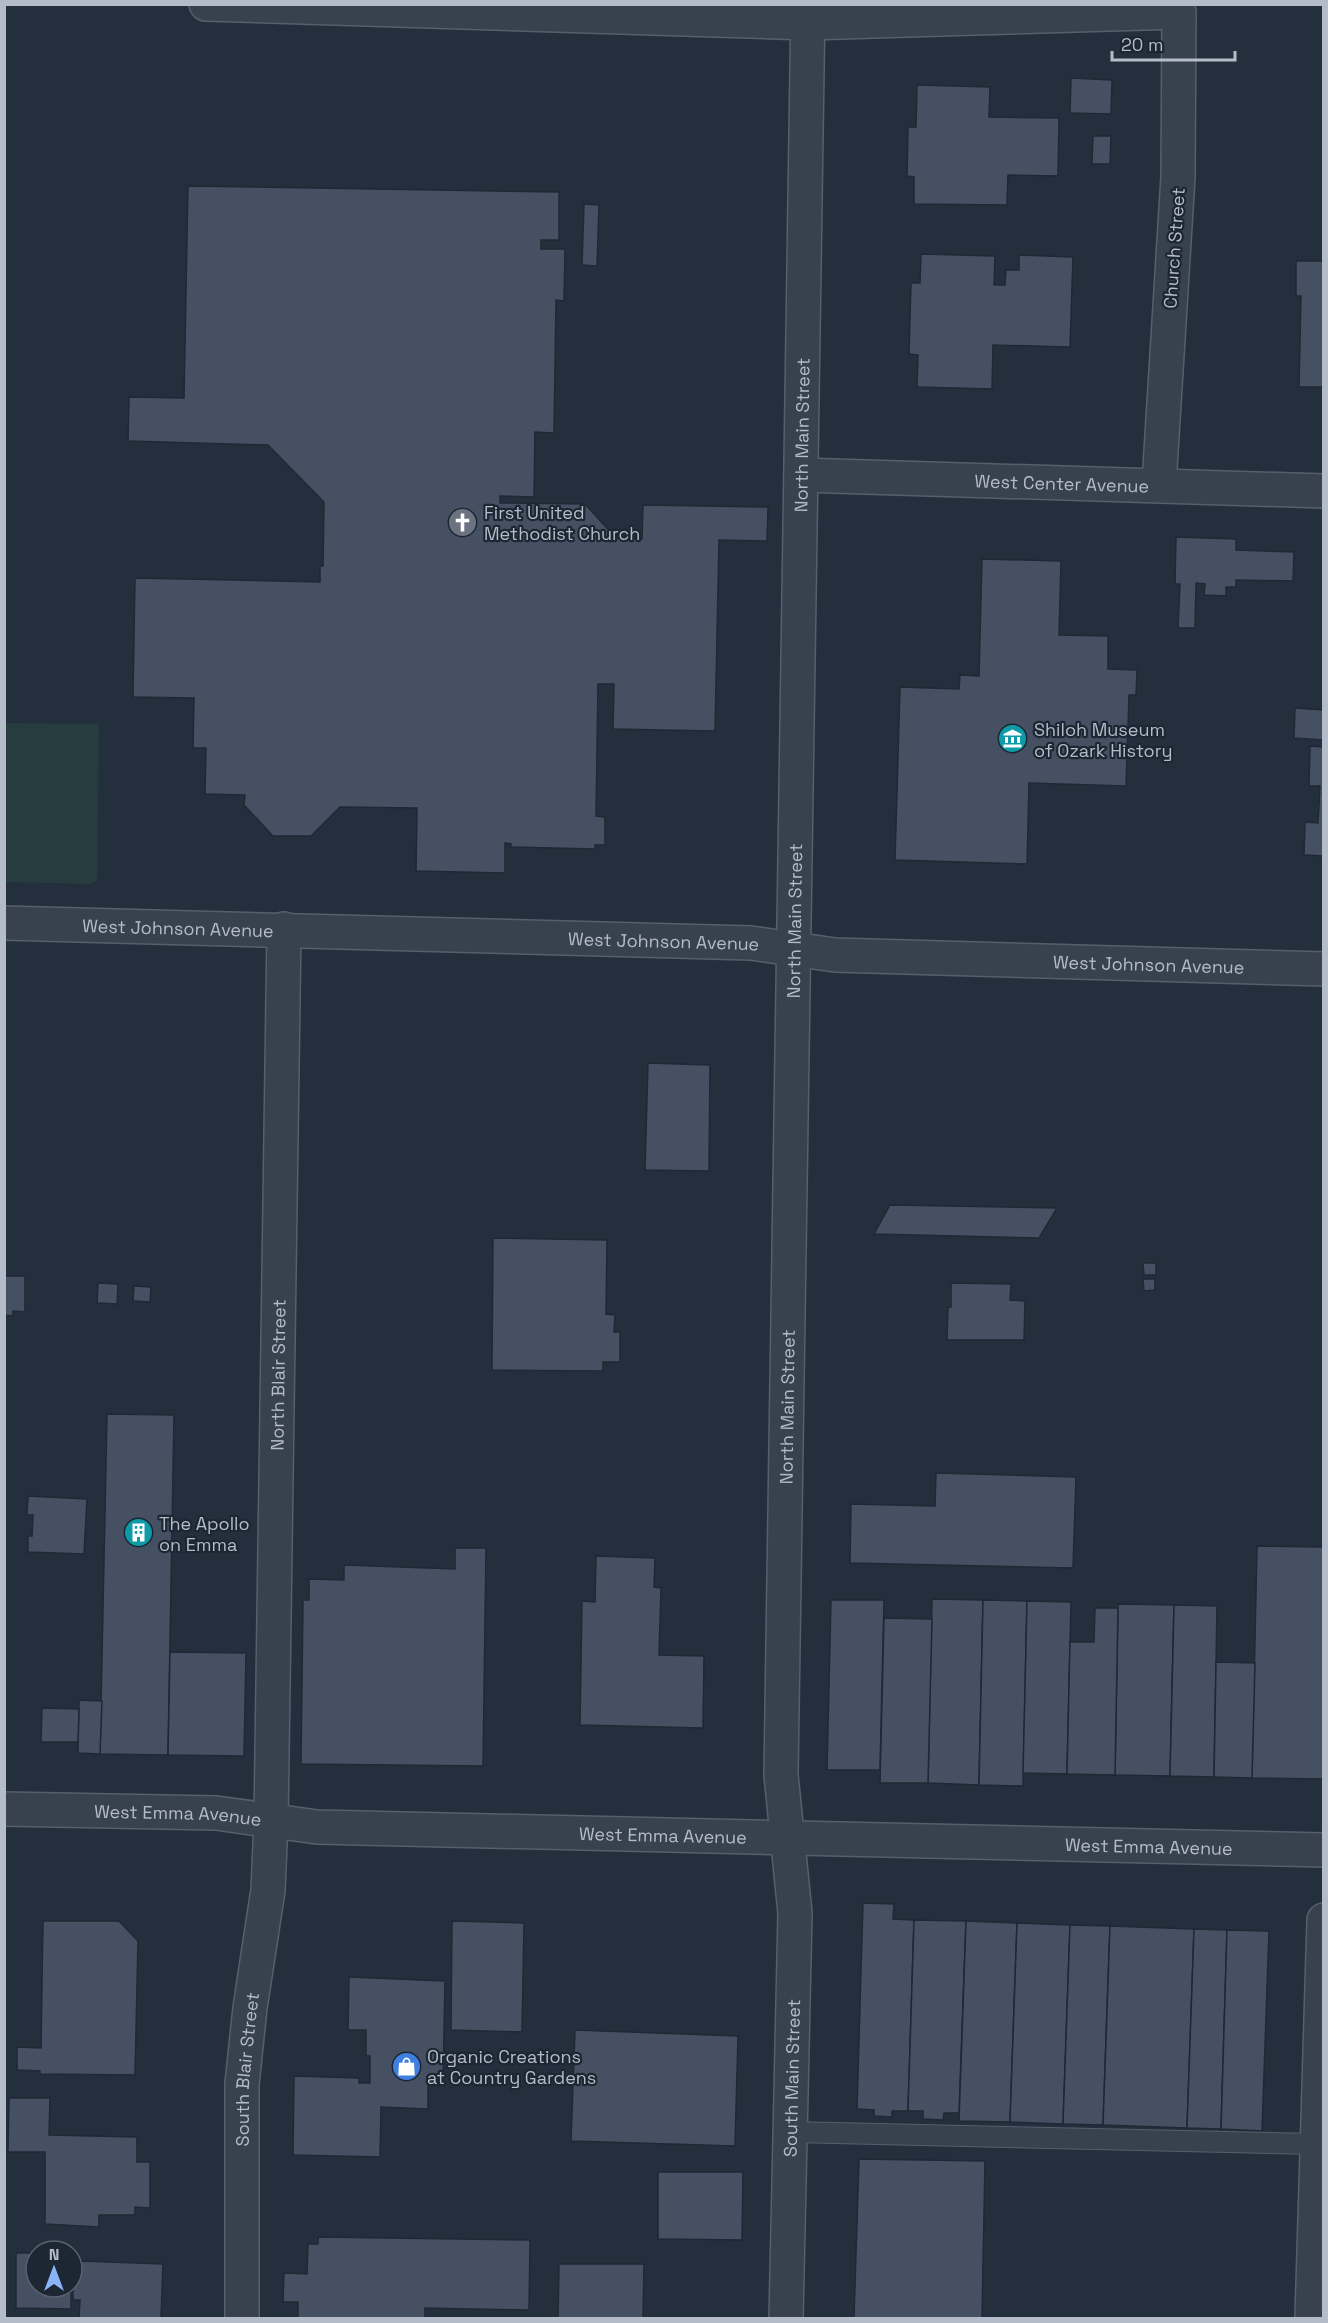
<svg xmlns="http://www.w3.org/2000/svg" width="1328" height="2323" font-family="'Space Grotesk',sans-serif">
<rect width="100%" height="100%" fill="#242f3e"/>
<polygon fill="#263c3f" points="5,723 99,724 97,881 90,884 5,882"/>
<g fill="#455162" stroke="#1f2835" stroke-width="1.5">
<polygon points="1071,78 1112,80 1111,114 1070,113"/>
<polygon points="917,85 990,87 989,117 1059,118 1058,176 1008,175 1007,205 914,204 914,177 907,176 908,127 916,127"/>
<polygon points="1093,136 1111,136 1110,164 1092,164"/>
<polygon points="188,186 559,192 559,240 541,240 541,249 565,249 564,301 556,300 554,433 535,432 534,497 500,496 500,503 585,504 616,538 642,539 643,505 768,507 767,541 719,540 715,731 613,729 614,684 598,684 596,816 605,817 605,845 595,845 595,849 511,847 511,844 505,843 505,873 416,871 417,808 340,807 311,836 273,836 244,805 245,795 205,794 206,748 193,748 194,698 133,697 135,578 320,582 320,566 323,566 324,502 268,445 128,441 129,397 184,398"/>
<polygon points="584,204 599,205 597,266 582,265"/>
<polygon points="921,254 995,256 994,285 1005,285 1006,270 1019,270 1019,255 1073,257 1070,347 993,345 992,389 917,387 918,355 909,354 911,283 920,283"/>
<polygon points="1296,261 1324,261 1324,387 1299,387 1301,296 1296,296"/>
<polygon points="1176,537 1236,539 1236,550 1294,552 1293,581 1236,580 1236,587 1226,587 1226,596 1204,595 1205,584 1196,583 1195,628 1178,628 1180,584 1175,584"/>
<polygon points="982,559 1061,561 1059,635 1108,636 1108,669 1137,670 1136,695 1129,695 1126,786 1029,783 1027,864 895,860 900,687 959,689 960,675 979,676"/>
<polygon points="1295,708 1324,710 1324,740 1294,738"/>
<polygon points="1310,746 1324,747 1324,856 1304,855 1305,822 1318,823 1320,786 1309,786"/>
<polygon points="648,1063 710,1065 709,1171 645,1170"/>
<polygon points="890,1205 1057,1208 1039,1238 874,1234"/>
<polygon points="493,1238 607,1240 606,1314 615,1315 614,1332 620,1332 620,1362 603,1362 603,1371 492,1370"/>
<polygon points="1143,1263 1156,1263 1156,1275 1144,1275"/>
<polygon points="4,1276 25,1276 25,1312 13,1311 13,1316 4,1315"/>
<polygon points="1143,1279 1155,1279 1155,1290 1144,1291"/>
<polygon points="98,1283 118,1284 117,1304 97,1303"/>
<polygon points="951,1283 1011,1284 1010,1300 1025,1301 1024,1340 947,1340 948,1307 951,1307"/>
<polygon points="134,1286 151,1287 150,1302 133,1301"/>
<polygon points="107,1414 174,1415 168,1755 100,1754"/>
<polygon points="936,1473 1076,1477 1073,1568 850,1563 851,1504 935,1506"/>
<polygon points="28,1496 87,1499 84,1554 28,1552 28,1536 32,1536 33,1515 27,1515"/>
<polygon points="1257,1546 1324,1547 1324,1779 1252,1778"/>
<polygon points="455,1548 486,1548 483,1766 301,1764 303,1600 309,1600 309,1579 344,1580 344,1565 455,1569"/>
<polygon points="596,1556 655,1558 654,1587 661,1588 659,1655 704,1656 703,1728 580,1725 582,1601 595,1602"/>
<polygon points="932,1599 983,1600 979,1785 928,1783"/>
<polygon points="831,1600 884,1600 880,1770 827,1770"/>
<polygon points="983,1600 1027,1601 1023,1786 979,1785"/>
<polygon points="1027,1601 1071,1602 1067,1774 1023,1773"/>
<polygon points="1118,1604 1174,1605 1170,1776 1115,1775"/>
<polygon points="1174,1605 1217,1606 1214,1777 1170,1776"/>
<polygon points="1095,1608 1118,1608 1115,1775 1067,1774 1070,1642 1094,1642"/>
<polygon points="884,1618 932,1619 928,1783 880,1783"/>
<polygon points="170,1652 246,1653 244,1756 168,1755"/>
<polygon points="1216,1662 1255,1663 1252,1778 1214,1777"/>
<polygon points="79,1700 102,1701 100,1754 78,1753"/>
<polygon points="42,1708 79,1709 78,1742 41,1742"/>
<polygon points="863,1903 894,1904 893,1919 914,1920 908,2111 892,2111 892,2117 874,2116 874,2110 857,2109"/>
<polygon points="914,1920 966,1921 959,2113 944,2113 943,2120 923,2119 923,2111 908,2111"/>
<polygon points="43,1921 119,1921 138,1941 135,2075 40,2074 40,2071 17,2070 17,2047 41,2048"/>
<polygon points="452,1921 524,1923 522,2032 451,2030"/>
<polygon points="966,1921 1017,1923 1010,2122 959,2121"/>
<polygon points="1017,1923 1070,1925 1063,2124 1010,2122"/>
<polygon points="1070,1925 1110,1926 1103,2125 1063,2124"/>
<polygon points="1110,1926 1194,1929 1187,2128 1103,2125"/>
<polygon points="1194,1929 1227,1930 1221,2129 1187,2128"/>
<polygon points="1227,1930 1269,1931 1262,2131 1221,2129"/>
<polygon points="349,1977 445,1981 443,2080 428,2080 428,2109 381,2107 380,2157 293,2155 294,2076 359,2078 359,2083 370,2083 370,2056 366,2056 366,2030 348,2030"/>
<polygon points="575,2030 738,2036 735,2146 571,2141"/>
<polygon points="9,2098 50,2098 49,2135 137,2137 137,2162 150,2162 150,2208 135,2207 135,2215 99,2215 99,2227 45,2224 45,2152 8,2152"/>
<polygon points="859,2159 985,2161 982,2318 854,2318"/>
<polygon points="658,2172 743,2172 742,2240 658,2239"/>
<polygon points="318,2237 530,2240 529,2310 425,2308 425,2318 298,2318 298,2302 283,2302 284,2273 307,2274 308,2244 318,2244"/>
<polygon points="16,2253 36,2253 36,2287 71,2287 71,2309 16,2308"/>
<polygon points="81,2261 163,2264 161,2318 79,2318 80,2300 73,2300 73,2279 80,2279"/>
<polygon points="559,2264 644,2264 643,2318 558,2318"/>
</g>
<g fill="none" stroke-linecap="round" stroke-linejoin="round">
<defs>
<polyline id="service" points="791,2132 1316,2144"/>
<g id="minor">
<polyline points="206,4 808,23 1179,12 1178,177 1159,484"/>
<path id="s1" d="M801 475 1324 491"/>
<path id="s2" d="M4 923 751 943 835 955 1324 969"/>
<path id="s3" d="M242 2318V2084L250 2008 268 1890 271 1822 284 929"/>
<path id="s4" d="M786 2318 795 1913 781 1775 808 4"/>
</g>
<g id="tertiary">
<path id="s5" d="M4 1809 216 1813 317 1827 1324 1850"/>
<polyline points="1312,2318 1324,1920"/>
</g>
</defs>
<use href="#service" stroke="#565f6c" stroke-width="22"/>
<use href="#minor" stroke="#565f6c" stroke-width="36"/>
<use href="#tertiary" stroke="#565f6c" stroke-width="36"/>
<use href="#service" stroke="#38414e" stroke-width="20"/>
<use href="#minor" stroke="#38414e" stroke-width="33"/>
<use href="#tertiary" stroke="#38414e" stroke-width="33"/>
</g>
<defs>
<symbol id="church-disc" viewBox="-11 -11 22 22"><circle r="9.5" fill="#6b7280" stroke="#1d2633"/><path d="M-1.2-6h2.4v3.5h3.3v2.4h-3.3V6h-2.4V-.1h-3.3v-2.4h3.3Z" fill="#fff"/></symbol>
<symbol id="museum-disc" viewBox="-11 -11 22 22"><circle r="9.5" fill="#0f9aa8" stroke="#1d2633"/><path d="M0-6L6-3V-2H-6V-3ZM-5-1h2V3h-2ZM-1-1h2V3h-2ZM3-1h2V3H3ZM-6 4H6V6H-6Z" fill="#fff"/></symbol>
<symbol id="building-disc" viewBox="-11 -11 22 22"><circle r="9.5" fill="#0f9aa8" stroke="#1d2633"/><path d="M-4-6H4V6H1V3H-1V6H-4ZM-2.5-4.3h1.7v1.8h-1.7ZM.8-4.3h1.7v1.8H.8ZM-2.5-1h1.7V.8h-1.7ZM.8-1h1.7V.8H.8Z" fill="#fff"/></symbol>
<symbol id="shop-disc" viewBox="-11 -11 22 22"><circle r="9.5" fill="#3f7fe0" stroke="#1d2633"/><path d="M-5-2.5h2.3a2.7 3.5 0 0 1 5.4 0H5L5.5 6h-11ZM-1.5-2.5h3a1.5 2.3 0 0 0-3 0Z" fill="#fff"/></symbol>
</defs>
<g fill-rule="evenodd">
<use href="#church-disc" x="446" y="506" width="33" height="33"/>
<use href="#museum-disc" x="996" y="722" width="33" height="33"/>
<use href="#building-disc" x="122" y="1516" width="33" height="33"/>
<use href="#shop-disc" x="390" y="2050" width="33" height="33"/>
</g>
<g text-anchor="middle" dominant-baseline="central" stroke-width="4.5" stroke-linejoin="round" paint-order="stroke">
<g font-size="18" fill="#b4bcc9" stroke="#1d2633">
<text transform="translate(1174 248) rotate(-86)">Church Street</text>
<text stroke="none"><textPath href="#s4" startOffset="1884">North Main Street</textPath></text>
<text stroke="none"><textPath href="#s1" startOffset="261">West Center Avenue</textPath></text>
<text stroke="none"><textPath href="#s4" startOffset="1398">North Main Street</textPath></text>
<text stroke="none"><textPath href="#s2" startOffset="174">West Johnson Avenue</textPath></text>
<text stroke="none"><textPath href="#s2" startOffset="660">West Johnson Avenue</textPath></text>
<text stroke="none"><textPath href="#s2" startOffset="1146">West Johnson Avenue</textPath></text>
<text stroke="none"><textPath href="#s3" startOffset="945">North Blair Street</textPath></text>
<text stroke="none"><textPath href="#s4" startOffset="912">North Main Street</textPath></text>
<text stroke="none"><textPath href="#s5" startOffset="174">West Emma Avenue</textPath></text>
<text stroke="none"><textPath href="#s5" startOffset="660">West Emma Avenue</textPath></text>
<text stroke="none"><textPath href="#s5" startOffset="1146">West Emma Avenue</textPath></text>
<text stroke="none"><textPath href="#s3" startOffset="249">South Blair Street</textPath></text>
<text stroke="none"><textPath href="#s4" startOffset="240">South Main Street</textPath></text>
</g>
<g font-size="18" fill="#b4bcc9" stroke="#1d2633" text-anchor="start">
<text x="484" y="512">First United<tspan x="484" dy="21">Methodist Church</tspan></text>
<text x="1034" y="729">Shiloh Museum<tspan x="1034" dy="21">of Ozark History</tspan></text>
<text x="159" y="1523">The Apollo<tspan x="159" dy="21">on Emma</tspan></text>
<text x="427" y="2056">Organic Creations<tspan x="427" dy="21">at Country Gardens</tspan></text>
</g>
</g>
<rect width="1328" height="2323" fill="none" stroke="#b4bcc9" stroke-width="12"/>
<g transform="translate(54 2269)"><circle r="28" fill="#1d2633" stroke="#59626f" stroke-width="1.5"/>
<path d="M0-4.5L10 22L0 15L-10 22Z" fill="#8ab4f8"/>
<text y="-9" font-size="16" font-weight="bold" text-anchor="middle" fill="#b4bcc9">N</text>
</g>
<path d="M1112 51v9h123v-9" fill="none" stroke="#b4bcc9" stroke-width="3"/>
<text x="1121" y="51" font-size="18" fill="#b4bcc9" stroke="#1d2633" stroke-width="4.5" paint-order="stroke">20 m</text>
</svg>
